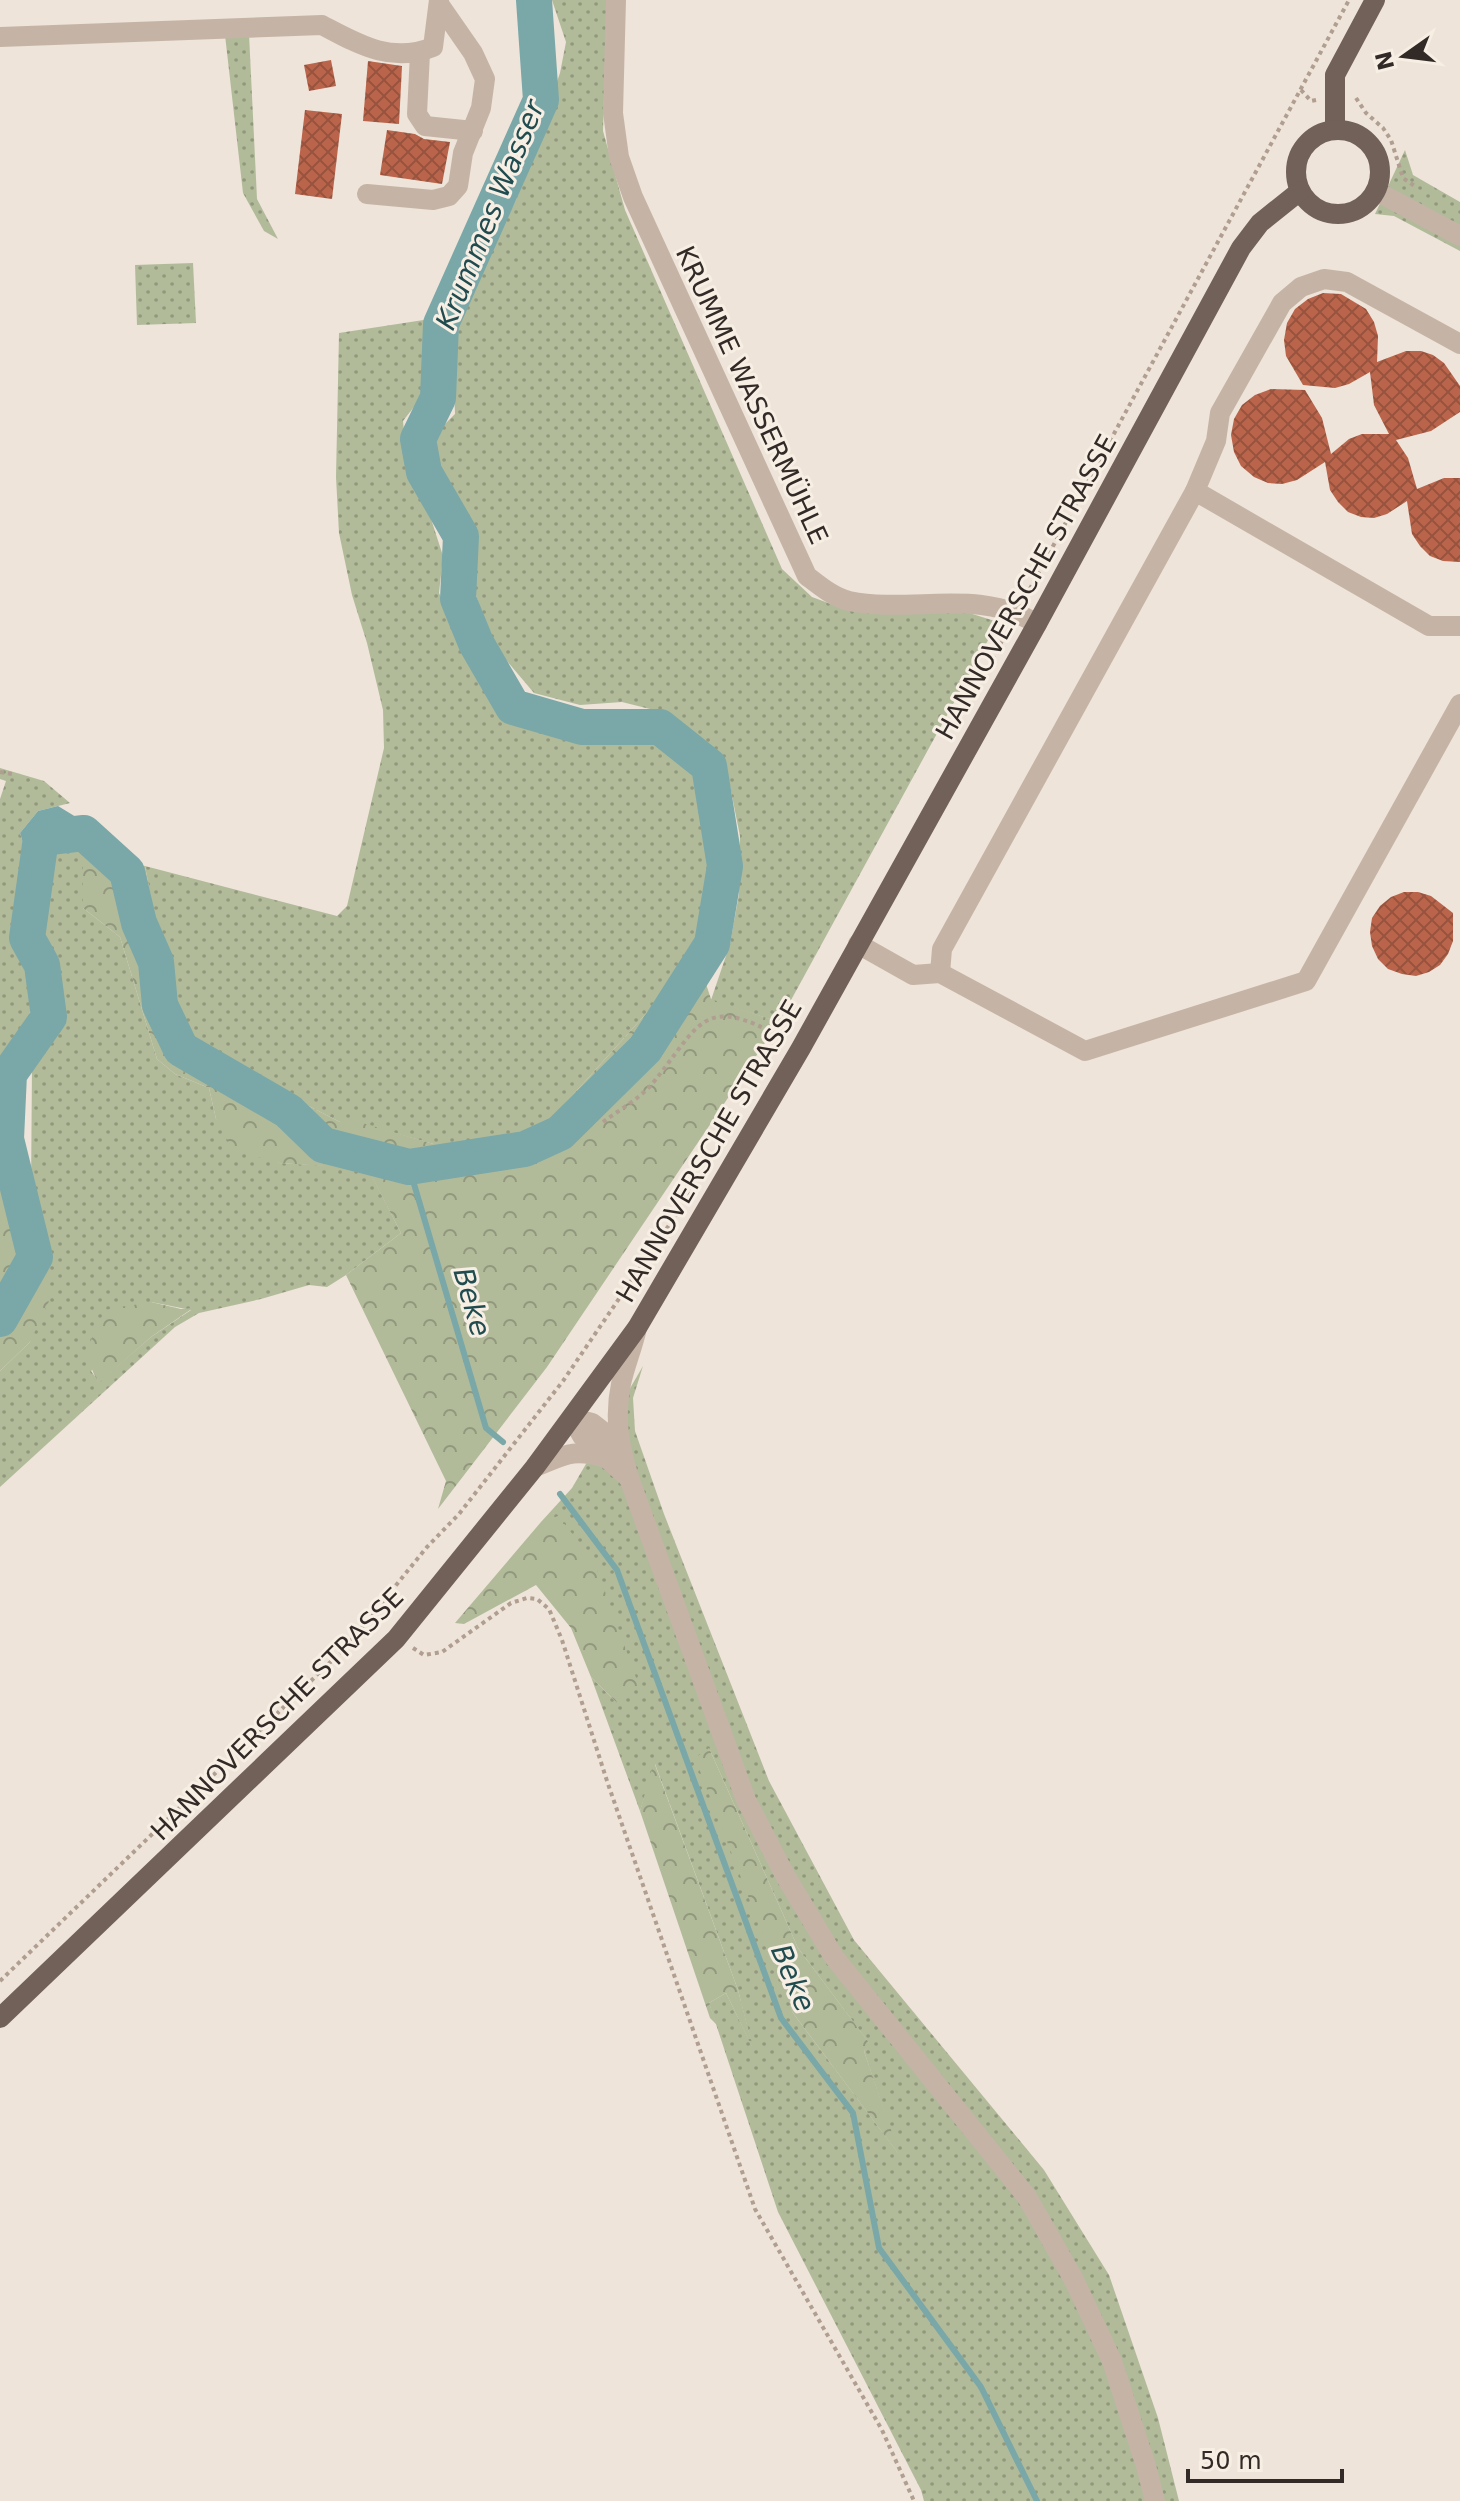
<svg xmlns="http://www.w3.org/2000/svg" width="1460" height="2501" font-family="'DejaVu Sans',sans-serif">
<defs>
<pattern id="grass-dots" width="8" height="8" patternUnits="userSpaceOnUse" patternTransform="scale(2)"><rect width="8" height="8" fill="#b1bb9a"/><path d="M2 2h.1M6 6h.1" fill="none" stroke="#91987d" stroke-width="1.8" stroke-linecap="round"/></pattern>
<pattern id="forest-crowns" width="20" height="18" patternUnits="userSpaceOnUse" patternTransform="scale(2)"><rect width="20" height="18" fill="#b1bb9a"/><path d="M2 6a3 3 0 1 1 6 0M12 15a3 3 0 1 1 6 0" fill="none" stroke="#91987d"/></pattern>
<pattern id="building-cross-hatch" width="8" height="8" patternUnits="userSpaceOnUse" patternTransform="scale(2)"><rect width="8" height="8" fill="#ba654b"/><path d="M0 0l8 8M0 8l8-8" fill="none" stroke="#98533e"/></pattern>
</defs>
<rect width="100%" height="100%" fill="#eee4d9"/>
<g fill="url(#grass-dots)" fill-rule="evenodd">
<polygon points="552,0 607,0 603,131 625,210 782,569 812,597 850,611 966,612 998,622 779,1022 711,1000 730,944 739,894 740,836 728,776 700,737 666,713 622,702 580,705 534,693 491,642 474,589 476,553 464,524 442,488 433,436 455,414 452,327 516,200 560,73 566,42"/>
<polygon points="249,34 257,199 278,239 264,231 243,193 225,35"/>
<polygon points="1405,150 1413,175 1460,202 1460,251 1394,216 1375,214"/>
<polygon points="193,263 196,323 137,325 135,265"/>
<polygon points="430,319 427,390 403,421 406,454 422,491 443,556 439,593 489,697 509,715 578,738 653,740 696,771 712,858 708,925 697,957 543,1128 486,1146 437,1145 359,1123 340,1122 221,1061 189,1035 173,1001 171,962 159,941 145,866 337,916 347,906 384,748 383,710 367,643 352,595 339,533 336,477 339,333"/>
<polygon points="0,768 44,781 70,803 38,811 20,833 28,859 26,879 12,943 32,984 29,1025 0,1063 0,799 6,781 0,779"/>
<path d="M69 842 83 851V908L120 937 157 1059 175 1074 209 1088 216 1119 279 1163 368 1168 401 1233 346 1275 327 1287 309 1285 261 1299 199 1313 175 1327 0 1487V1371L30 1342 44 1243 31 1194 32 1064 57 1029 59 973 37 933 50 862ZM151 1302 191 1310 151 1337 99 1382 91 1371Z"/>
<path d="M643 1366 633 1398 635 1431 664 1514 769 1781 854 1940 1044 2170 1109 2275 1158 2418 1179 2501H924L921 2490 778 2212 709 2003 726 1993 752 2046 738 1990 655 1764 640 1811 591 1677 617 1703 541 1522 572 1488ZM709 1748 798 1948 869 2043 864 2051 898 2153 793 2013Z"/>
</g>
<g fill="url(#forest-crowns)">
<polygon points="83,851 145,866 159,941 171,962 173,1001 189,1035 221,1061 340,1122 359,1122 437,1145 486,1146 543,1128 697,957 711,999 779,1022 547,1367 438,1509 446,1481 346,1275 401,1233 368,1169 279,1163 233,1150 216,1119 209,1088 175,1074 157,1059 120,937 83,908"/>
<polygon points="0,1189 31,1194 44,1243 50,1299 30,1342 0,1371"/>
<path d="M151 1302 181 1309 193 1308 151 1337 99 1383C80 1352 91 1339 105 1310Z"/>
<polygon points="558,1516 594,1561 639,1686 617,1703 591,1677 571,1628 536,1585 464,1624 455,1623 541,1522"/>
<polygon points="709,1748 798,1948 870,2044 864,2051 900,2156 793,2013 695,1758"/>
<polygon points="654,1762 738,1990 754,2051 726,1993 709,2003 717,2025 710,2018 640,1811"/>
</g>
<polygon fill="#7aa7a8" points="58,806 76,817 83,851 69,842 50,862 45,882 26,879 28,859 20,833 38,811"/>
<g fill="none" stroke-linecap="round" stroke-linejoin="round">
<g stroke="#7aa7a8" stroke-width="6">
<polyline points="409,1167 486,1428 503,1442"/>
<polyline points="560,1494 617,1570 781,2018 853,2113 879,2248 981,2387 1037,2501"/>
</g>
<polyline stroke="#7aa7a8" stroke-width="36" points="0,1319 35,1257 6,1139 9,1074 49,1017 42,965 27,938 41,838 84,833 127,872 139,923 156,962 160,1005 181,1049 288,1111 323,1145 409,1167 525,1149 560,1133 645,1049 712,944 725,866 709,766 660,727 582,727 513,707 476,643 458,599 461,536 424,472 418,439 438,398 441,324 541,100 534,0"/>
</g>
<g fill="url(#building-cross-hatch)">
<polygon points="331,60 336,86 309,91 304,65"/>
<polygon points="368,61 402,66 399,124 363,121"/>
<polygon points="305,110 342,114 332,199 295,194"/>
<polygon points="387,130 415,134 424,139 450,142 442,184 380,175"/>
<polygon points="1323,293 1341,294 1366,309 1374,322 1378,336 1377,362 1406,351 1421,351 1433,355 1444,363 1460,386 1460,412 1431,431 1396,440 1408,458 1417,489 1444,478 1460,478 1460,562 1443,561 1430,556 1420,546 1412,534 1407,501 1387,514 1374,518 1361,517 1348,512 1338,502 1330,490 1325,462 1297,480 1282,484 1268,483 1254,477 1241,466 1234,452 1231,435 1234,419 1242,405 1255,395 1271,389 1305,390 1322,418 1331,454 1349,439 1362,434 1389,434 1374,405 1370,372 1349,384 1335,388 1303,385 1286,356 1284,340 1287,323 1295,309 1308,299"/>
<polygon points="1404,892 1418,892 1431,896 1453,913 1453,941 1448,954 1440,965 1429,972 1416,976 1402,974 1388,969 1378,959 1372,946 1370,932 1372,918 1380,906 1391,897"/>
</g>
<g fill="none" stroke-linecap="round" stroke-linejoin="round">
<g stroke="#b09e90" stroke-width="4" stroke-dasharray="4 4" stroke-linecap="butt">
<polyline points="1301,90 1311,101 1316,100"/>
<polyline points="1356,98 1366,113 1383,128 1391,140 1403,178 1416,187"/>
<polyline points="1026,596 1349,0"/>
<polyline points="992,659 1007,632"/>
<polyline points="0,772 12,774"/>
<path d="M603 1122C619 1110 639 1099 652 1084 701 1024 702 992 784 1039"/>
<polyline points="413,1648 424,1655 442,1652 511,1603 527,1598 537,1599 549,1609 562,1640 607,1781 755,2209 882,2430 914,2501"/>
<polyline points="0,1981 345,1648 427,1547 459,1514 563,1381 691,1193"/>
</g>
<g stroke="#c5b4a6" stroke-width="20">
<path d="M616 0 613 113 619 157 633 197 807 576C820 586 833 597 849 601 912 614 979 587 1037 624"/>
<path d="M0 37 322 25C358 44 391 64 433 47L439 0"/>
<polyline points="420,53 417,114 425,126 473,131"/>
<polyline points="1376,191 1460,236"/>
<polyline points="367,194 433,200 449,196 458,186 463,153 481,108 485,79 473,53 439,4"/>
<polyline points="1460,344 1347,282 1324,279 1301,287 1282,303 1220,413 1216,441 1195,491 1429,626 1460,626"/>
<polyline points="858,944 913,975 940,973 1085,1051 1306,981 1460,704"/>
<polyline points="940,973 942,949 1195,491"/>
<path d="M637 1328C633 1347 625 1365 621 1384 614 1417 619 1446 629 1478L746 1800 786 1877 834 1957 1027 2197 1074 2280 1112 2361 1146 2466 1155 2501"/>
<polyline points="572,1418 582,1436 629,1478"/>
<polyline points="572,1418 592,1423 619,1444"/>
<path d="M535 1467C565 1455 573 1448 606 1458"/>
</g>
<g stroke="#726158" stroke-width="20">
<polyline points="1335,129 1335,75 1375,0"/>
<circle cx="1338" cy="172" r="42"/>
<polyline points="0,2018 396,1639 535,1467 637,1328 801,1048 1037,624 1241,248 1260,223 1300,191"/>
</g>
</g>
<g text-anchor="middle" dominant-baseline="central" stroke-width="6" stroke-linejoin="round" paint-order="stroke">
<g font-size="26" fill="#322a26" stroke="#f7eee4">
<text transform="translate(752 395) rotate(65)">KRUMME WASSERMÜHLE</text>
<text transform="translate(1026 587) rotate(-61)">HANNOVERSCHE STRASSE</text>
<text transform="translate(709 1151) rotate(-60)">HANNOVERSCHE STRASSE</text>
<text transform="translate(277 1714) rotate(-45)">HANNOVERSCHE STRASSE</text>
</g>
<g font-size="28" font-style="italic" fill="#204c4f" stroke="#f7eee4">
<text transform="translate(490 215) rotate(-68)">Krummes Wasser</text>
<text transform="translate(472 1302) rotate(74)">Beke</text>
<text transform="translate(793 1978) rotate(67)">Beke</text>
</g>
</g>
<g transform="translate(1404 56) rotate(256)" stroke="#f7eee4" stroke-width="6" paint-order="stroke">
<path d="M0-6L14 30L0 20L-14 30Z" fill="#322a26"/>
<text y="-12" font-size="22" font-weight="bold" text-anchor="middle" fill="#322a26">N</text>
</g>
<path d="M1188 2469v12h154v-12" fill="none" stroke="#322a26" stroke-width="4"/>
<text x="1200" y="2469" font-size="24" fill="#322a26" stroke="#f7eee4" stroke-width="6" paint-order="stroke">50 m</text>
</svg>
